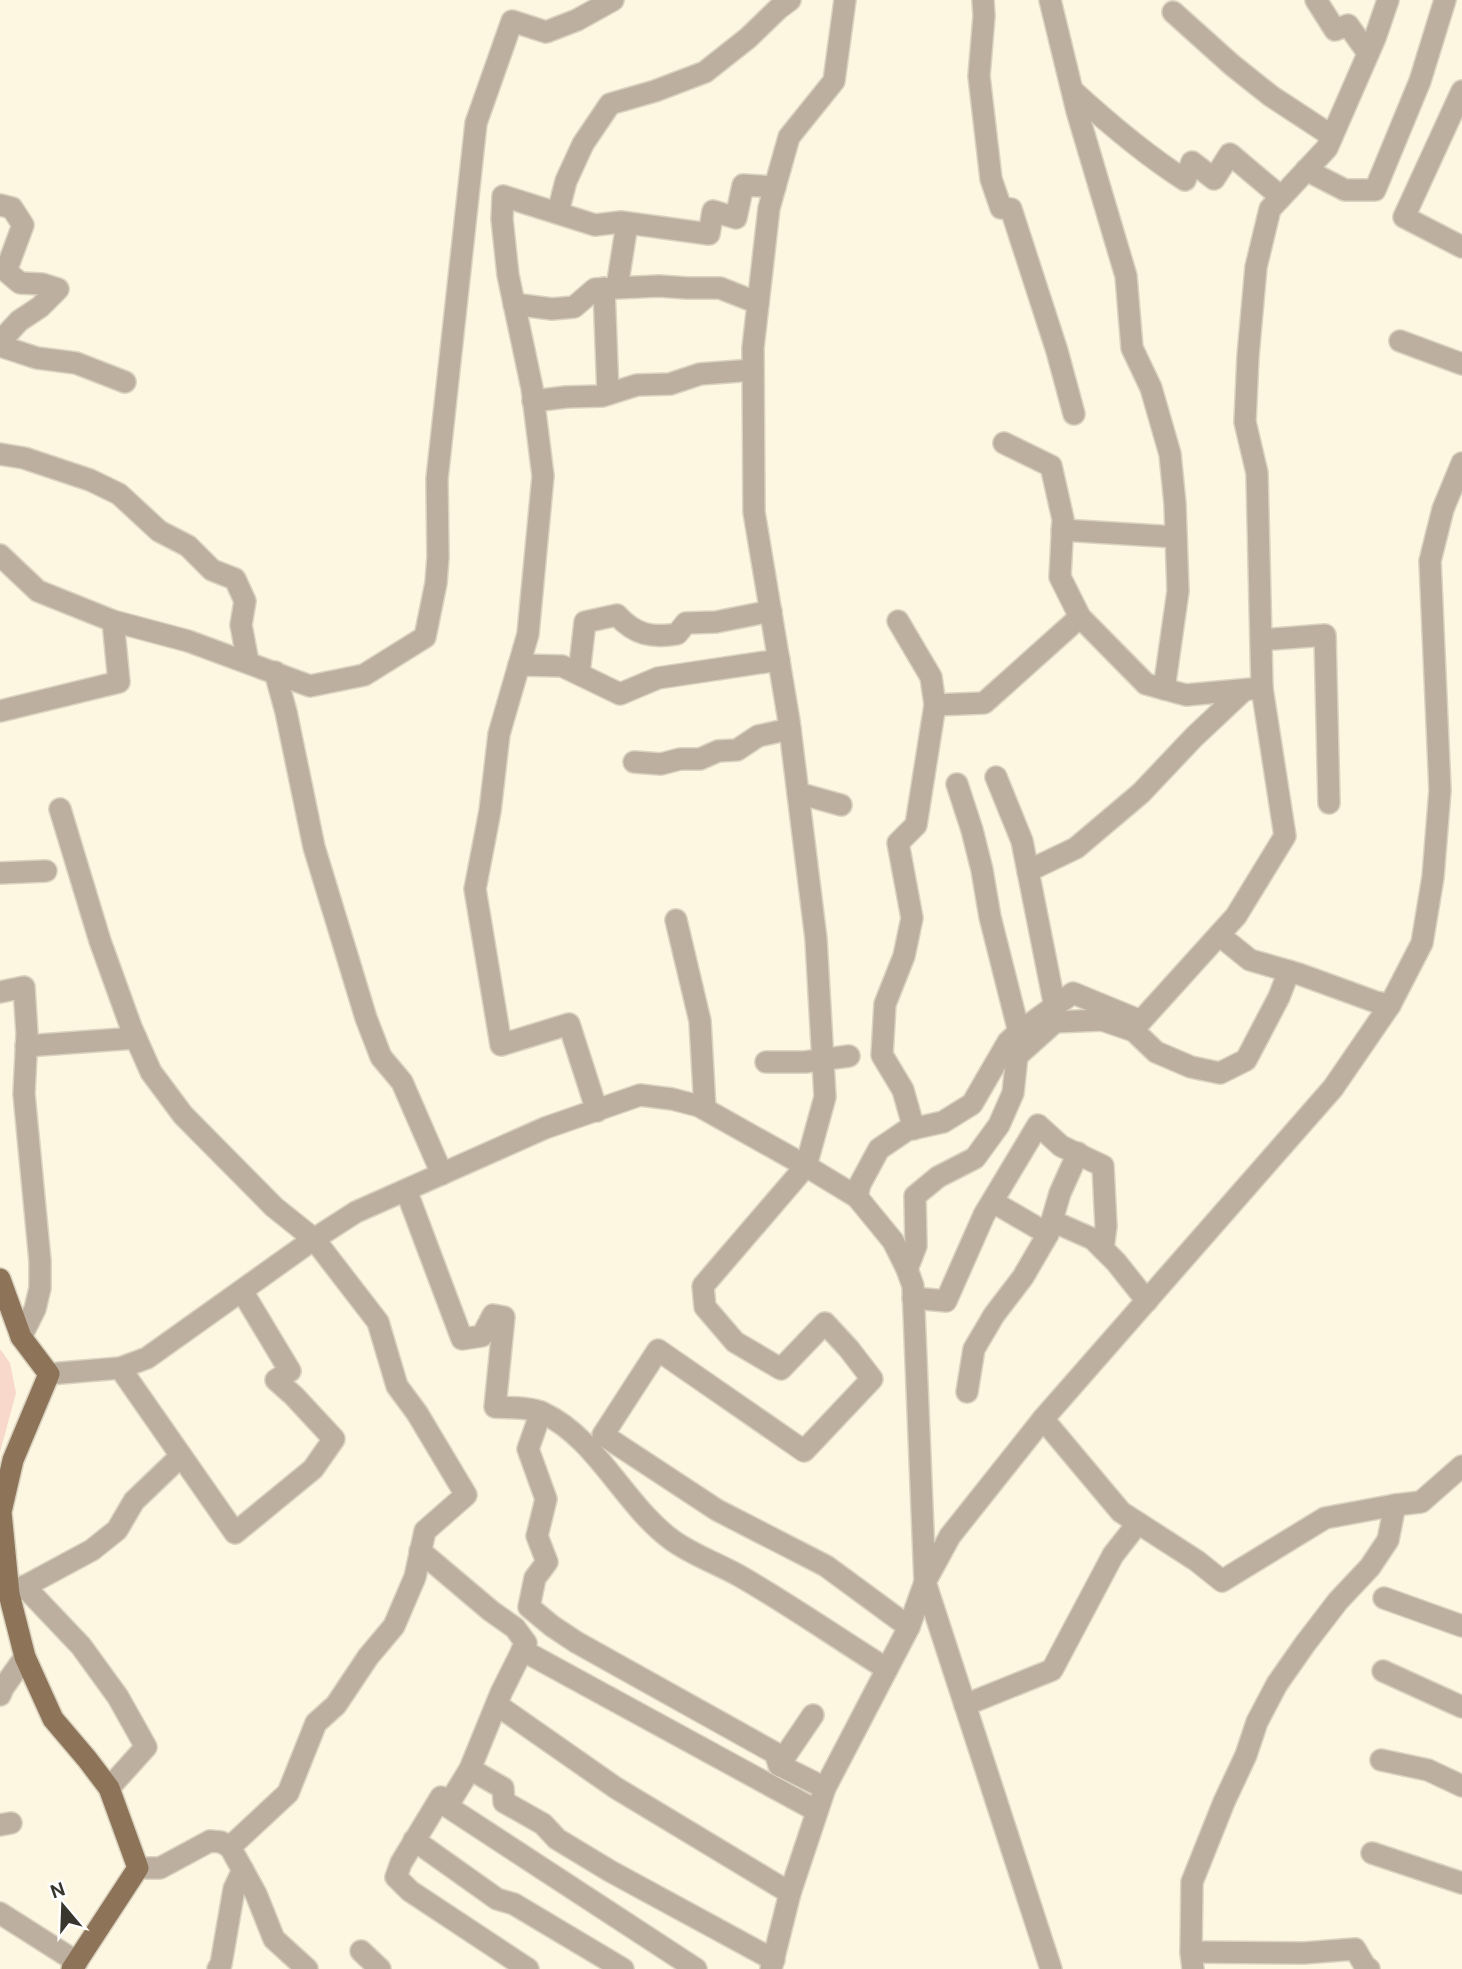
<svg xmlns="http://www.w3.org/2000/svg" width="1462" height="1969" font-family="'DM Sans',sans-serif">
<rect width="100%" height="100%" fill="#fdf6e0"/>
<polygon fill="#f7d8ca" points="0,1349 10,1363 16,1393 0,1452"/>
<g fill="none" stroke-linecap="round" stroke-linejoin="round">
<defs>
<g id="minor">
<polyline points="845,0 834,81 789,137 769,208 753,348 754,512 789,721 816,939 825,1097 806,1166 703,1286 705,1307 735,1342 781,1369 825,1323 849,1349 872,1379 804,1451 658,1350 603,1435 717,1510 826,1566 909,1627"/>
<polyline points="983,0 984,16 979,76 991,179 1001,208 1011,209 1057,351 1074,414"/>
<polyline points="1050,0 1077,111 1126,276 1132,348 1151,388 1170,454 1175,504 1178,591 1164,689"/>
<polyline points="1316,0 1335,30 1348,25 1368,53"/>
<polyline points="1173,12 1232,65 1271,96 1332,136"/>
<path d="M1073 91C1108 123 1144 154 1185 180L1192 162 1214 179 1230 154 1281 197"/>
<polyline points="1462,91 1404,217 1462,247"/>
<polyline points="1306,170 1345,190 1375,190 1420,81 1445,0"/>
<polyline points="0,205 12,208 23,225 6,271 20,283 42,284 58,289 40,307 19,321 0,342"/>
<polyline points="558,212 566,181 583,144 610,104 655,91 705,72 748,38 778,9 790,0"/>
<polyline points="617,287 627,224"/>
<polyline points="604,288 608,394"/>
<polyline points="514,304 552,309 574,307 595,289 659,286 687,288 720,288 758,303"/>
<polyline points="1400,341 1462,364"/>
<polyline points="0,346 37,358 76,363 125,382"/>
<polyline points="533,401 566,397 602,396 637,385 670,384 700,374 753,370"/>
<polyline points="1004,443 1051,466 1063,519 1060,577 1080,617 1146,684 1186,695 1262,688"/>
<polyline points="0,454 24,458 90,480 119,494 159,531 188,546 212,570 235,579 245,601 241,625 248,662"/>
<polyline points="1062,530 1176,537"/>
<polyline points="0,555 38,591 113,621 188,641 310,686 364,675 425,637 436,583 438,557 437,479 476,123 512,21 546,32 577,20 613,0"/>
<polyline points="898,621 931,677 935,705 916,825 898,843 912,918 904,956 885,1004 882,1055 903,1090 914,1129"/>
<polyline points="1261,640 1325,635 1329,803"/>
<polyline points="519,665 562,666 620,694 658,678 779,660"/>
<polyline points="275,672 286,712 314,847 366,1018 381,1057 402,1082 442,1174"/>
<path d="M579 673 585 622 617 615C635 635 652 638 677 634L686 623 716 622 771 611"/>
<polyline points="935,705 984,703 1080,617"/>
<polyline points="0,711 119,682 113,621"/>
<polyline points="634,762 661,764 680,759 700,759 718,751 737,750 758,736 790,729"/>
<polyline points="957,784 972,830 982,870 990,917 1019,1032"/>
<polyline points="798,793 841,805"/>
<polyline points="60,809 100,941 131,1027 151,1072 183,1115 274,1207 314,1239 378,1322 397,1386 417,1413 466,1495 425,1531 415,1577 394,1626 368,1657 336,1705 316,1723 288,1793 230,1847"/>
<polyline points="1028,871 1076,848 1141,793 1194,737 1244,690"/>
<polyline points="0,873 46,871"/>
<polyline points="676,920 700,1021 705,1109"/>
<polyline points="1219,935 1250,960 1299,974 1376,1002 1390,1005"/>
<polyline points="0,992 24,987 27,1034 24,1094 40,1261 40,1288 35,1309 21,1337"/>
<polyline points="1055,1022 1102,1020 1134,1031 1156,1052 1191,1067 1220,1073 1246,1060 1279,997 1289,971"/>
<polyline points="26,1046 136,1038"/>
<polyline points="766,1062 805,1062 849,1056"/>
<polyline points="597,1111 569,1024 501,1045 475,889 490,811 499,734 528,634 543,476 532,388 508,275 502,219 503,196 595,225 621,222 709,234 713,211 736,218 743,185 775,187"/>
<path d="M406 1190 462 1339 482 1336 493 1315 504 1317 495 1407C510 1408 530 1407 543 1413 597 1438 624 1505 672 1540 691 1554 716 1563 738 1575 789 1604 837 1638 887 1669"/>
<polyline points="857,1197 860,1184 879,1149 907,1130 943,1122 972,1104 1008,1042 1019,1032 1073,993 1141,1021 1236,916 1285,836 1262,688 1257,473 1245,422 1248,356 1256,267 1270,209 1327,148 1375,38 1388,0"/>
<polyline points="993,1202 1048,1234"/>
<polyline points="1052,1221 1093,1239 1116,1262 1147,1301"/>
<polyline points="907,1269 916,1246 915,1196 938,1177 975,1158 999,1125 1013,1093 1017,1056 1055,1022 1055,1007 1022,841 996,777"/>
<polyline points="913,1298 946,1301 984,1215 1038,1125 1061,1146 1103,1166 1106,1226 1103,1249"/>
<polyline points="120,1368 235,1533 313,1469 334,1439 294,1396 276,1380 290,1371 242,1291"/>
<polyline points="49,1374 120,1368 147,1358 314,1239 356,1212 545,1128 640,1095 672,1099 699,1106 806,1166 857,1197 893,1241 907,1269 913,1286 925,1582 1051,1969"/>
<polyline points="967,1392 974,1349 994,1315 1023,1277 1048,1234 1060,1193 1078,1153"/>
<polyline points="541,1412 528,1449 546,1499 537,1536 547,1562 535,1578 529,1607 552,1626 576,1642 775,1753 779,1765 825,1788"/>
<polyline points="1043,1419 1121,1512 1197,1561 1222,1581 1325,1518 1395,1505 1421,1502 1462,1466"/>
<polyline points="420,1551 491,1611 515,1628 526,1643 501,1693 470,1769 451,1800 441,1797 401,1863 396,1877 410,1891 528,1969"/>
<polyline points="24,1586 81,1646 118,1697 146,1747 109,1788"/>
<polyline points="14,1592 92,1550 117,1530 134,1501 181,1456"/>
<polyline points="1384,1598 1462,1626"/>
<polyline points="522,1650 817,1811"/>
<polyline points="1383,1671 1462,1707"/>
<polyline points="0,1695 3,1688 25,1657"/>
<polyline points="497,1705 616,1788 790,1893"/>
<polyline points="965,1705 1052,1670 1113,1555 1138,1523"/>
<polyline points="1381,1760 1428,1770 1462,1786"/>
<polyline points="779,1765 813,1715"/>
<polyline points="470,1769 503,1788 504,1802 543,1824 557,1839 610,1871 774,1960"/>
<polyline points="439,1801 696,1969"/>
<polyline points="0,1825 11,1823"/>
<polyline points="414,1840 497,1899 514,1904 623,1969"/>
<polyline points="1372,1853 1462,1883"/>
<polyline points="138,1868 160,1868 210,1841 221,1842 230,1847 256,1894 274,1939 307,1969"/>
<polyline points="0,1913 77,1962"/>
<polyline points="361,1951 380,1969"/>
<polyline points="1191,1952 1304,1953 1355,1949 1365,1966 1369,1969"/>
<polyline points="218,1969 221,1964 234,1889 243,1870"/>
<polyline points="771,1969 790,1893 825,1788 909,1627 925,1582 950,1536 1043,1419 1333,1088 1390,1005 1422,943 1433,877 1440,790 1430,561 1443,509 1462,463"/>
<polyline points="1193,1969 1191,1952 1192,1882 1224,1802 1246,1755 1257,1722 1277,1684 1305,1644 1338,1601 1370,1567 1388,1540 1395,1505"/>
</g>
<polyline id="major" points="0,1279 21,1337 49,1374 13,1460 1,1512 9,1594 25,1657 53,1719 87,1759 109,1788 138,1868 72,1969"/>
</defs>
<use href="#minor" stroke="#dad3c0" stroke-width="24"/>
<use href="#major" stroke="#dad3c0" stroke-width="24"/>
<use href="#minor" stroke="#bdaf9f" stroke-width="21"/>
<use href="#major" stroke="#8d7458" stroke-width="21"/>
</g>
<g transform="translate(63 1906) rotate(341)" stroke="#ffffff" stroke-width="5" paint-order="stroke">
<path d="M0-5L12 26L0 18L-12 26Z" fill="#39362d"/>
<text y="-10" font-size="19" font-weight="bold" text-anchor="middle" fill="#39362d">N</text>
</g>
</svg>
